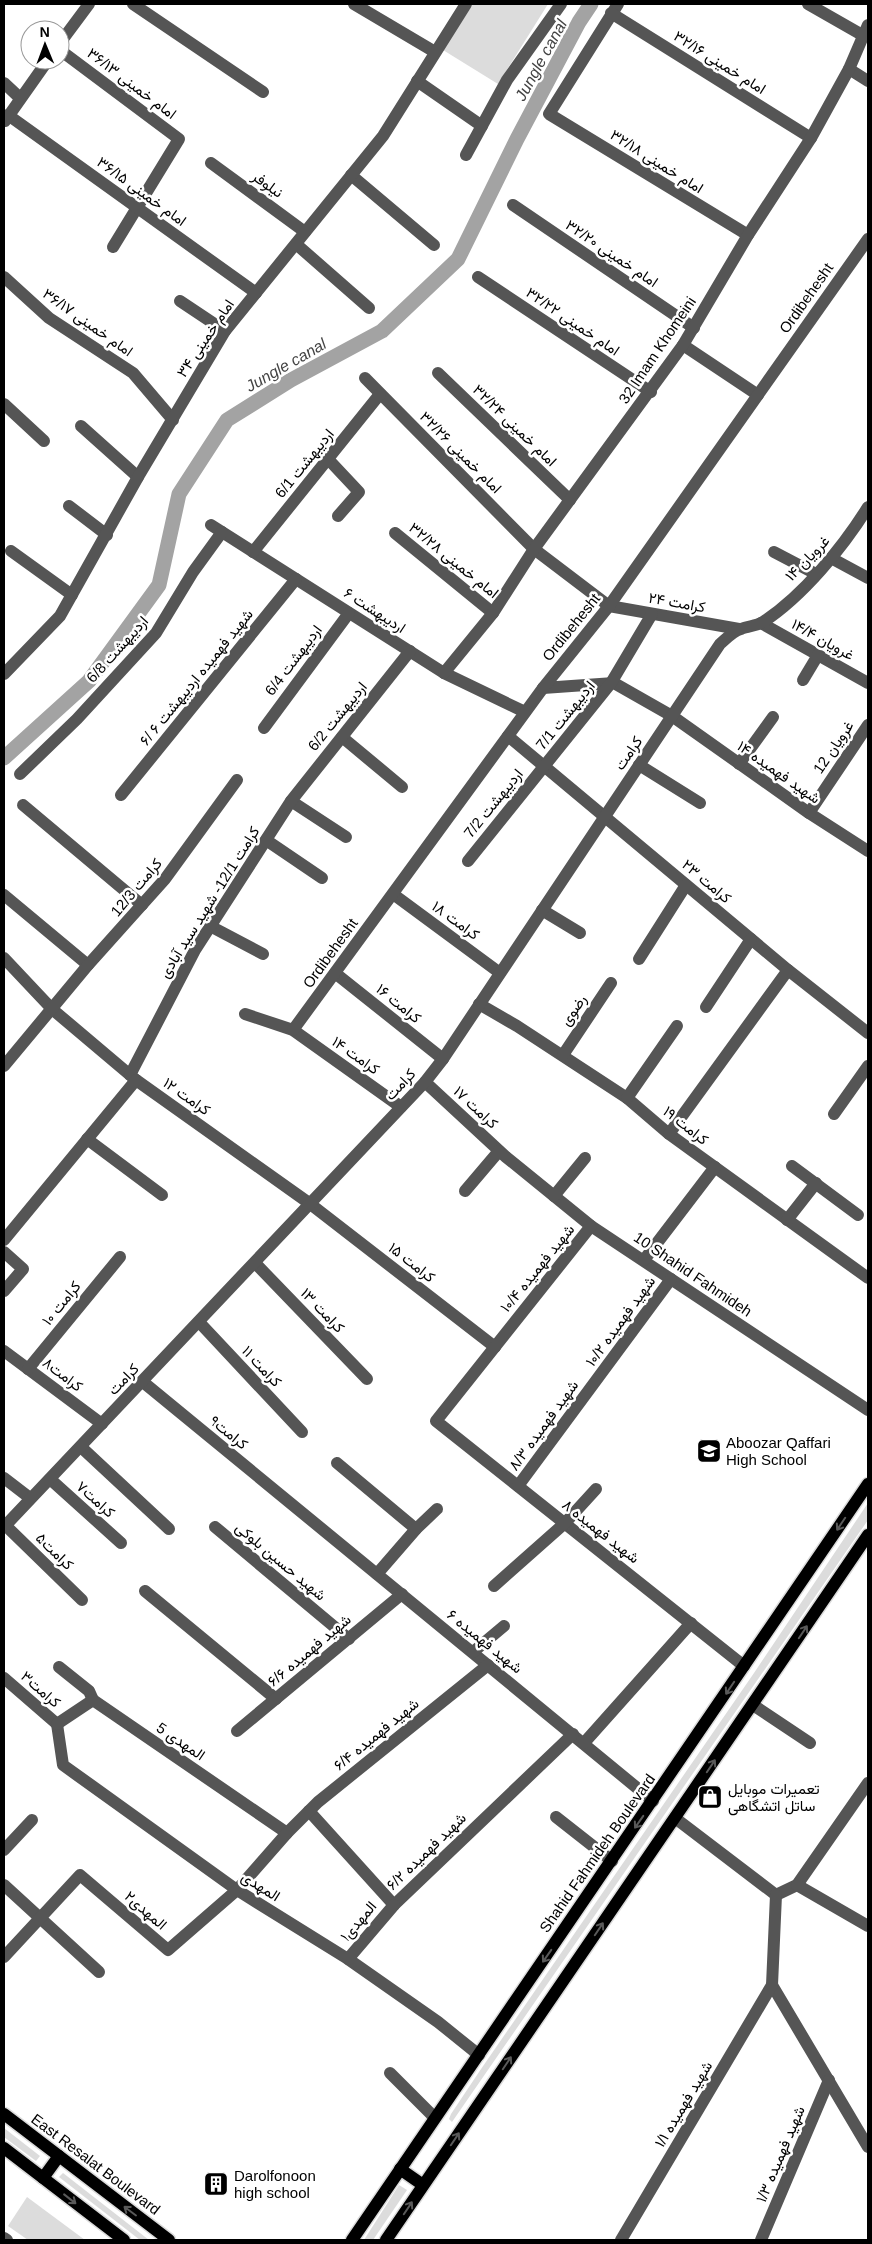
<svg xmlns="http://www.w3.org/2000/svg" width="872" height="2244" font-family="Helvetica,Vazirmatn,sans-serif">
<rect width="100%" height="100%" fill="#fff"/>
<g fill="#dcdcdc">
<polygon points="473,4 548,4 498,84 443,50"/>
<polygon points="868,1503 868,1520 452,2122 449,2119 451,2114 479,2072 754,1673"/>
<polygon points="4,2128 40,2156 36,2161 4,2137"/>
<polygon points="63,2173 149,2240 140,2240 59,2177"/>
<polygon points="399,2185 407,2190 373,2240 364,2240"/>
<polygon points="27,2197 85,2240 28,2240 8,2226"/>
</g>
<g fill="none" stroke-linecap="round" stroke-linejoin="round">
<polyline stroke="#a3a3a3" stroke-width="15" points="4,758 89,681 159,585 179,494 227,420 291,380 382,331 458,259 517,139 579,22 591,4"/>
<defs>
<g id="major">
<polyline points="4,2114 169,2240"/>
<polyline points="4,2148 124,2240"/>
<polyline points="400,2169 423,2185"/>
<polyline points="43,2178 59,2156"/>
<polyline points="352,2240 868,1484"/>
<polyline points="386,2240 868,1535"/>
</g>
</defs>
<use href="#major" stroke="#dbdbdb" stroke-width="15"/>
<g stroke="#555" stroke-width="12">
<polyline points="133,4 263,92"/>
<polyline points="354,4 435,52"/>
<polyline points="618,4 549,114 748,235"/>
<polyline points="808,4 864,36"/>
<polyline points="611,13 811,138"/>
<polyline points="60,43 89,4"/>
<polyline points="60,50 179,139 113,247"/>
<polyline points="849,69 868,81"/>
<polyline points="417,81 482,126"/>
<polyline points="4,83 20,98"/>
<polyline points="8,115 256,293"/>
<polyline points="5,121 48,60"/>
<polyline points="466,155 507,80 561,4"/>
<polyline points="211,163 305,232"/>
<polyline points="351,175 434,245"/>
<polyline points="513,205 694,328"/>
<polyline points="296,244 369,308"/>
<polyline points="4,277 49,318 133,373 173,420"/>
<polyline points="478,277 651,392"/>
<polyline points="180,301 225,331"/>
<polyline points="683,345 758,395"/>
<polyline points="438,373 570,500"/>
<polyline points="365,378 534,549 609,606 739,629"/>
<polyline points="4,404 44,441"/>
<polyline points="81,426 138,477"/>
<polyline points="328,459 359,492 338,516"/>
<polyline points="69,506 107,535"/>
<polyline points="211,525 444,673 525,712"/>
<polyline points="395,533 493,613"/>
<polyline points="11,551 72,595"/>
<polyline points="253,552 380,394"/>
<polyline points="774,552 816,574"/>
<polyline points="831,558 868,578"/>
<polyline points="761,623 868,683"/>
<polyline points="444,673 493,613 534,549 683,345 748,235 811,138 849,69 868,25"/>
<polyline points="4,674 60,616 138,477 225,331 383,136 466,4"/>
<polyline points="803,680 818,655"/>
<polyline points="543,688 614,683 672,716 809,813 868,851"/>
<polyline points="264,728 349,613"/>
<polyline points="508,736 788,970 868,1033"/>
<polyline points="342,737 402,787"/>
<polyline points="739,764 773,717"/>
<polyline points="639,765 700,803"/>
<polyline points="20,774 77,719 156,633 193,572 222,532"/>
<polyline points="121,795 296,579"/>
<polyline points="291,801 346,837"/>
<polyline points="23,805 142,905"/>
<polyline points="809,813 868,725"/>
<polyline points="266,840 322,878"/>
<polyline points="468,861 611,683 652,614"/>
<polyline points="393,894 500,973"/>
<polyline points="4,895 88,965"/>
<polyline points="542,910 580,933"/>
<polyline points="210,926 263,954"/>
<polyline points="4,958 52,1009 136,1080 309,1203 495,1347"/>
<polyline points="639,959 686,885"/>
<polyline points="335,973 443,1059"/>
<polyline points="479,1004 517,1026 627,1098 669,1134 868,1278"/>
<polyline points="706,1007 751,939"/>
<polyline points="245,1014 293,1030 401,1107"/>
<polyline points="293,1030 543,688 609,606 868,239"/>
<polyline points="563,1055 611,983"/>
<polyline points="4,1066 88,965 165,879 237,780"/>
<polyline points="130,1075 195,950 291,801 410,651"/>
<polyline points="425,1082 506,1157 591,1226 868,1410"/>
<polyline points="627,1098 677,1026"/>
<polyline points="834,1114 868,1066"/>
<polyline points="669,1134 788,970"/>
<polyline points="87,1139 162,1195"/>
<polyline points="792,1166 858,1215"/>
<polyline points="465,1191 499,1151"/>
<polyline points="554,1196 585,1158"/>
<polyline points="787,1220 816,1183"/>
<polyline points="591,1226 436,1421 744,1666"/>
<polyline points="4,1240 136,1080"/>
<polyline points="4,1252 23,1269 4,1291"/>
<polyline points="644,1260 715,1167"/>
<polyline points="255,1263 367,1379"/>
<polyline points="199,1322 302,1432"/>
<polyline points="4,1351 102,1424"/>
<polyline points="28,1369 120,1257"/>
<polyline points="143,1382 653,1801"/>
<polyline points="81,1447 169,1529"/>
<polyline points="337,1463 416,1529"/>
<polyline points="4,1478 30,1498"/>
<polyline points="50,1479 121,1543"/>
<polyline points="518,1486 671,1279"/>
<polyline points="5,1525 82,1600"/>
<path d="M4 1527 425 1082 443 1059 720 644C726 639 733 631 741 629 748 626 757 626 763 622 803 596 843 547 868 507"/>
<polyline points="215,1527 349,1639"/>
<polyline points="377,1574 416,1529 437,1509"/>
<polyline points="494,1586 565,1523 596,1489"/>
<polyline points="145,1591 276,1699"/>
<polyline points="473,1652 504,1626"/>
<polyline points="59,1667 89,1691 93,1700"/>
<polyline points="4,1678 57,1724"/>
<polyline points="753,1705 810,1743"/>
<polyline points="57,1724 63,1765 237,1890 348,1959 438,2022 479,2055"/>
<polyline points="57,1724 93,1700 287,1833"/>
<polyline points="237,1731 402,1594"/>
<polyline points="584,1743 691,1623"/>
<polyline points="309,1811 394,1905 573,1734"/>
<polyline points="556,1817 612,1861"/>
<polyline points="675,1818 776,1895 797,1885 868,1783"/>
<polyline points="4,1850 32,1820"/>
<polyline points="4,1885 99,1972"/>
<polyline points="797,1885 868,1926"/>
<polyline points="4,1957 80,1875 168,1950 237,1890 287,1833 318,1802 488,1665"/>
<polyline points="348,1959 394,1905"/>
<polyline points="772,1985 868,2147"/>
<polyline points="390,2073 435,2118"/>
<polyline points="4,2238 7,2240"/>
<polyline points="621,2240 772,1985 776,1895"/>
<polyline points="761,2240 829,2080"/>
</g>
<use href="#major" stroke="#000" stroke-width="12"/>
</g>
<defs><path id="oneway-shaft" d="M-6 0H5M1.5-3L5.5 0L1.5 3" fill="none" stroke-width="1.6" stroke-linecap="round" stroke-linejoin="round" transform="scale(1.25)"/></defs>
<g stroke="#595959">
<use href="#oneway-shaft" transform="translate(841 1524) rotate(124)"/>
<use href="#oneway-shaft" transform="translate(803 1632) rotate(-56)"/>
<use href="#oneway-shaft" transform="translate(730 1688) rotate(124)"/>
<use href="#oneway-shaft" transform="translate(711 1766) rotate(-56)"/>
<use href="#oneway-shaft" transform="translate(639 1822) rotate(125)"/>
<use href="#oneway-shaft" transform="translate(599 1929) rotate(-56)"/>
<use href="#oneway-shaft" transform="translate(547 1956) rotate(125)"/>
<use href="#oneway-shaft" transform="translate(507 2063) rotate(-56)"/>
<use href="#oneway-shaft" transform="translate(455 2139) rotate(-56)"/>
<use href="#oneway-shaft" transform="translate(70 2199) rotate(38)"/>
<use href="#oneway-shaft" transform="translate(408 2208) rotate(-56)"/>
<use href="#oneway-shaft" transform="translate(130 2211) rotate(-143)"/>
</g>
<defs>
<symbol id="school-square" viewBox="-11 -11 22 22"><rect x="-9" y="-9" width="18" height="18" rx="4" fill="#000" stroke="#fff"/><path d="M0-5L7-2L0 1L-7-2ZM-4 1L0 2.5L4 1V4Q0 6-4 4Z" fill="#fff"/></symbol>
<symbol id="shop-square" viewBox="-11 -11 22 22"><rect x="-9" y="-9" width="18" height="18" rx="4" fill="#000" stroke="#fff"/><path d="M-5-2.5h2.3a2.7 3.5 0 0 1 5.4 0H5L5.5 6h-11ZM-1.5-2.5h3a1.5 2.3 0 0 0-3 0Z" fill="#fff"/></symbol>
<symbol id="building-square" viewBox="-11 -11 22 22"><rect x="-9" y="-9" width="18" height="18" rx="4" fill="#000" stroke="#fff"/><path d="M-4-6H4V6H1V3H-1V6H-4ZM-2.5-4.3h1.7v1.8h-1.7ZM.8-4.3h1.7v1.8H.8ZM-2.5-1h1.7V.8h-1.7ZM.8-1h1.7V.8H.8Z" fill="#fff"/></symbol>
</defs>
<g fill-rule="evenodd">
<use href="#school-square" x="695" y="1437" width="28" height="28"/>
<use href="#shop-square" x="696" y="1783" width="28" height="28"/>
<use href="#building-square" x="202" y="2170" width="28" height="28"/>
</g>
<g text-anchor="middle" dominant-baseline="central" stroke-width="5" stroke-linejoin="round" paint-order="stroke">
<g font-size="15" fill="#000" stroke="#fff">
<text transform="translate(720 62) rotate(32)">امام خمینی ۳۲/۱۶</text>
<text transform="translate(132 83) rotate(37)">امام خمینی ۳۶/۱۳</text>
<text transform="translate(657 161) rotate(32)">امام خمینی ۳۲/۱۸</text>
<text transform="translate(268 184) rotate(36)">نیلوفر</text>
<text transform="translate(142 191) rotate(36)">امام خمینی ۳۶/۱۵</text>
<text transform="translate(612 253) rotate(34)">امام خمینی ۳۲/۲۰</text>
<text transform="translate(806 298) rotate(-55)">Ordibehesht</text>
<text transform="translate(573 321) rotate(34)">امام خمینی ۳۲/۲۲</text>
<text transform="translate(88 322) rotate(35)">امام خمینی ۳۶/۱۷</text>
<text transform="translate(205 338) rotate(-56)">امام خمینی ۳۴</text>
<text transform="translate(657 350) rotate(-56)">32 Imam Khomeini</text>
<text transform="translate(515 425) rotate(44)">امام خمینی ۳۲/۲۴</text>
<text transform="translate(461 452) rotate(45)">امام خمینی ۳۲/۲۶</text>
<text transform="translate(304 463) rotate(-51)">اردیبهشت 6/1</text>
<text transform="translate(807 558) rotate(-46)">غرویان ۱۴</text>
<text transform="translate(454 560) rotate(39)">امام خمینی ۳۲/۲۸</text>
<text transform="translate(677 602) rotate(10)">کرامت ۲۴</text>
<text transform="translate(375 610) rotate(33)">اردیبهشت ۶</text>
<text transform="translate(571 627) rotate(-51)">Ordibehesht</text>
<text transform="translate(823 639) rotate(29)">غرویان ۱۴/۴</text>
<text transform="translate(117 649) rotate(-48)">اردیبهشت 6/8</text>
<text transform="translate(293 660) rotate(-53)">اردیبهشت 6/4</text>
<text transform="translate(196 677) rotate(-51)">شهید فهمیده اردیبهشت ۶ /۶</text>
<text transform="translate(565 715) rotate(-51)">اردیبهشت 7/1</text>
<text transform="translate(337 716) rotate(-51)">اردیبهشت 6/2</text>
<text transform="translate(833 747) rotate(-56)">غرویان 12</text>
<text transform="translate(628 753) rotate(-56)">کرامت</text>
<text transform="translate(779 772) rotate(35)">شهید فهمیده ۱۴</text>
<text transform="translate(493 803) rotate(-51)">اردیبهشت 7/2</text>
<text transform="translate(707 881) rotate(40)">کرامت ۲۳</text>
<text transform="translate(136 887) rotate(-50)">کرامت 12/3</text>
<text transform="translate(209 902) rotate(-58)">کرامت 12/1- شهید سید آبادی</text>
<text transform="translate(456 920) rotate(36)">کرامت ۱۸</text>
<text transform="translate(330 953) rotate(-54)">Ordibehesht</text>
<text transform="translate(399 1003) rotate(39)">کرامت ۱۶</text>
<text transform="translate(573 1010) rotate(-56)">رضوی</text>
<text transform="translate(356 1055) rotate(35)">کرامت ۱۴</text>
<text transform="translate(400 1084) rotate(-47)">کرامت</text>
<text transform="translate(187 1096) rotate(35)">کرامت ۱۲</text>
<text transform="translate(476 1107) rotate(43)">کرامت ۱۷</text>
<text transform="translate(686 1125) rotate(38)">کرامت ۱۹</text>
<text transform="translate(412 1262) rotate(38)">کرامت ۱۵</text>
<text transform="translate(537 1268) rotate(-51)">شهید فهمیده ۱۰/۴</text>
<text transform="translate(693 1274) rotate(34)">10 Shahid Fahmideh</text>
<text transform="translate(61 1303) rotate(-51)">کرامت ۱۰</text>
<text transform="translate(323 1310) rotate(46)">کرامت ۱۳</text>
<text transform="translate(620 1321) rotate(-54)">شهید فهمیده ۱۰/۲</text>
<text transform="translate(262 1366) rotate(47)">کرامت ۱۱</text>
<text transform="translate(63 1374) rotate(37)">کرامت۸</text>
<text transform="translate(123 1379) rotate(-46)">کرامت</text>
<text transform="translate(543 1425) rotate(-54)">شهید فهمیده ۸/۳</text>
<text transform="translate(229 1432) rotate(39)">کرامت۹</text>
<text transform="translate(96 1499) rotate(42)">کرامت۷</text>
<text transform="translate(601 1531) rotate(38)">شهید فهمیده ۸</text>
<text transform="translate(55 1551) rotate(44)">کرامت۵</text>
<text transform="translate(281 1561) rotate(40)">شهید حسین بلوکی</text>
<text transform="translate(485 1641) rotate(39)">شهید فهمیده ۶</text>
<text transform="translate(309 1650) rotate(-40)">شهید فهمیده ۶/۶</text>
<text transform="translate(41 1689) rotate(41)">کرامت۳</text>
<text transform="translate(376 1734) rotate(-39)">شهید فهمیده ۶/۴</text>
<text transform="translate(181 1741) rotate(34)">المهدی 5</text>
<text transform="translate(426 1851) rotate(-44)">شهید فهمیده ۶/۲</text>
<text transform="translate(597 1853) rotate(-55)">Shahid Fahmideh Boulevard</text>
<text transform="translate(261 1886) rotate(32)">المهدی</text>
<text transform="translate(146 1910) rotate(41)">المهدی۲</text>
<text transform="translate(358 1921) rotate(-50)">المهدی۱</text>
<text transform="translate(683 2104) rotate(-59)">شهید فهمیده ۱/۱</text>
<text transform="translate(780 2154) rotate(-67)">شهید فهمیده ۱/۳</text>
<text transform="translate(96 2164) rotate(37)">East Resalat Boulevard</text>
</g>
<g font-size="15" fill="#000" stroke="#fff" text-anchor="start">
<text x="726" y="1442">Aboozar Qaffari<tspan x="726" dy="17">High School</tspan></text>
<text x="728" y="1788">تعمیرات موبایل<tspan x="728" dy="17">ساتل اتشگاهی</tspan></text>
<text x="234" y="2175">Darolfonoon<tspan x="234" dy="17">high school</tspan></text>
</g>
<g font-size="16" font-style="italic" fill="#444" stroke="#fff">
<text transform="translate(541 60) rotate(-61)">Jungle canal</text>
<text transform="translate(286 365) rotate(-30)">Jungle canal</text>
</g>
</g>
<rect width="872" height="2244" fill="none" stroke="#000000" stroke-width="10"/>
<g transform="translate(45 45) rotate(359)"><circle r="24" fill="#ffffff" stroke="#999999"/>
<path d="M0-4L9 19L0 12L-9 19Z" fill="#000000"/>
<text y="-8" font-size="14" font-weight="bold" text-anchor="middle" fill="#000000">N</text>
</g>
</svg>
